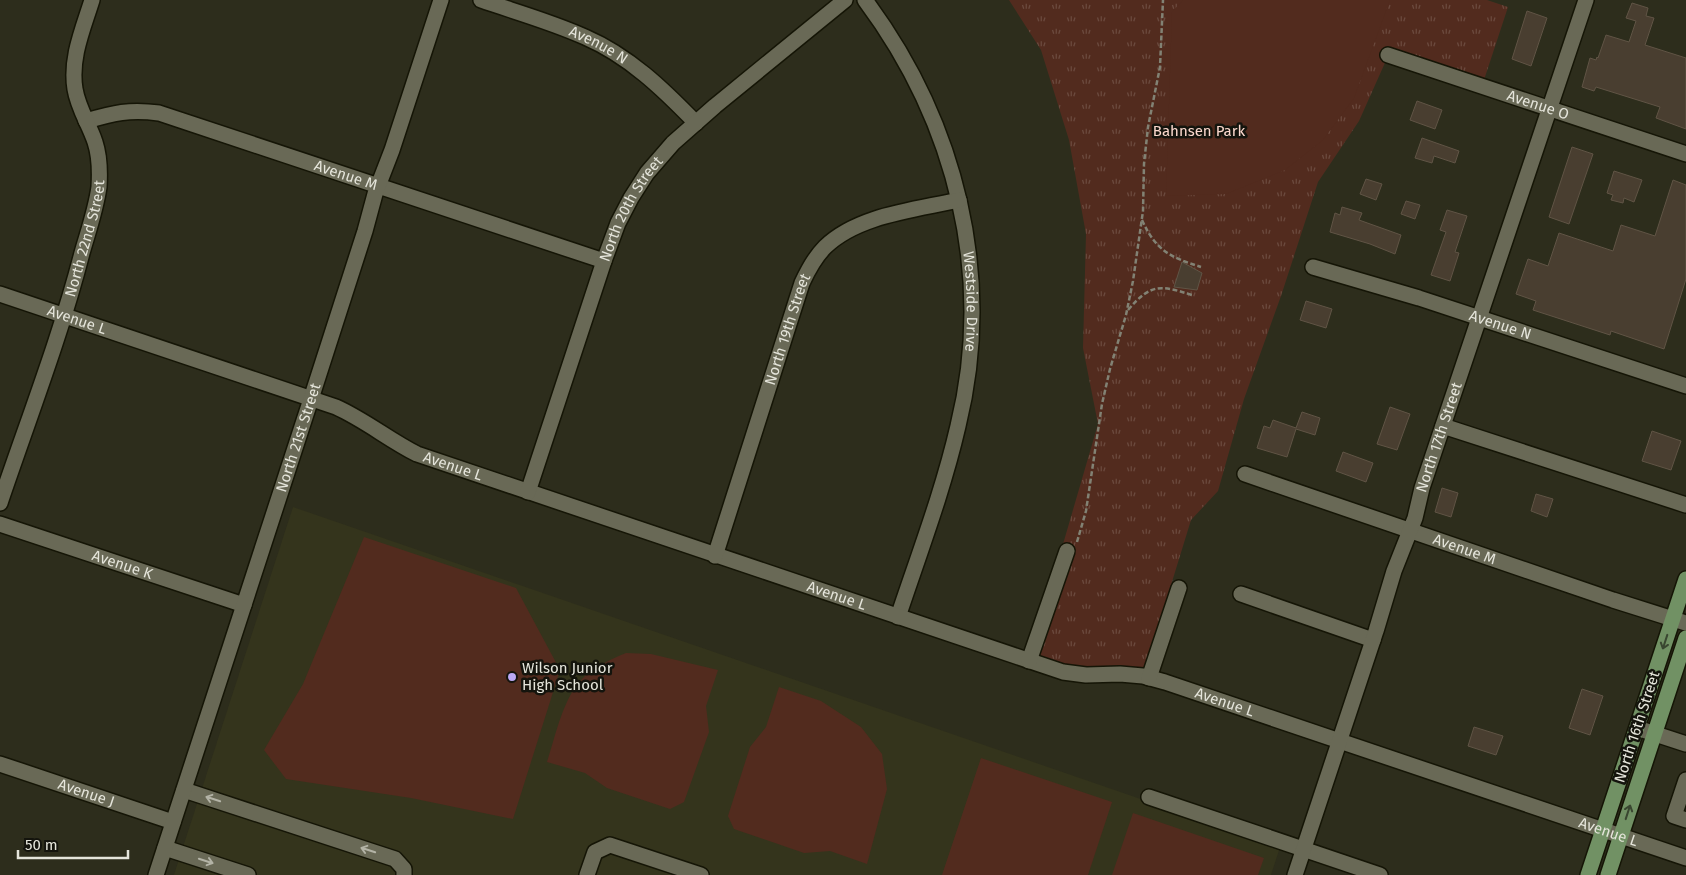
<svg xmlns="http://www.w3.org/2000/svg" width="1686" height="875" font-family="'Fira Sans',sans-serif">
<defs>
<pattern id="park-tufts" width="24" height="20" patternUnits="userSpaceOnUse" patternTransform="scale(1.25)"><rect width="24" height="20" fill="#522b1e"/><path d="M3 7l-1-3M5 7V3M7 7l1-3M15 17l-1-3M17 17v-4M19 17l1-3" fill="none" stroke="#6b4a3e"/></pattern>
</defs>
<rect width="100%" height="100%" fill="#2d2d1c"/>
<polygon fill="#34341c" points="293,507 1280,847 1271,875 174,875"/>
<polygon fill="url(#park-tufts)" points="1009,0 1487,0 1508,7 1482,86 1388,56 1359,121 1318,182 1281,296 1244,399 1218,491 1191,520 1143,676 1029,661 1098,424 1083,348 1086,234 1069,140 1041,50"/>
<g fill="#522b1e">
<polygon points="1183,0 1390,0 1354,98 1323,140 1285,170 1226,194 1166,196 1172,12"/>
<polygon points="364,537 516,588 560,670 513,819 411,798 286,779 264,750 303,684"/>
<path d="M626 653 651 654 718 670 706 706 709 732 684 802 670 809 607 788 585 773 547 762C556 735 563 696 585 676 597 666 611 659 626 653Z"/>
<polygon points="779,687 821,701 861,727 882,754 887,789 867,864 830,851 804,853 734,829 728,816 750,747 766,727"/>
<polygon points="981,758 1112,802 1088,875 942,875"/>
<polygon points="1133,813 1264,858 1258,875 1112,875"/>
</g>
<g fill="#493e30" stroke="#605445">
<polygon points="1632,3 1648,8 1646,16 1654,18 1645,45 1686,58 1686,129 1656,118 1660,107 1596,87 1594,91 1582,87 1590,58 1596,60 1597,57 1598,58 1606,35 1629,42 1636,21 1626,18"/>
<polygon points="1527,11 1547,18 1531,66 1512,59"/>
<polygon points="1417,101 1442,110 1435,129 1410,120"/>
<polygon points="1422,138 1459,151 1455,163 1434,156 1432,163 1415,158"/>
<polygon points="1572,147 1593,154 1569,224 1549,217"/>
<polygon points="1614,171 1642,180 1634,202 1624,198 1623,203 1611,200 1613,195 1607,193"/>
<polygon points="1366,179 1382,184 1376,200 1360,194"/>
<polygon points="1673,180 1686,185 1686,279 1664,349 1611,331 1610,335 1533,310 1536,301 1516,294 1528,259 1548,266 1559,233 1613,251 1621,225 1655,236"/>
<polygon points="1406,201 1420,205 1415,219 1401,214"/>
<polygon points="1342,207 1362,213 1359,220 1401,235 1395,254 1370,244 1330,232 1335,213 1340,215"/>
<polygon points="1447,210 1467,216 1455,252 1459,253 1450,281 1431,275 1446,232 1440,230"/>
<polygon points="1182,262 1202,273 1197,290 1174,287"/>
<polygon points="1306,301 1332,309 1326,328 1300,320"/>
<polygon points="1390,407 1410,414 1397,450 1377,444"/>
<polygon points="1302,412 1320,418 1315,435 1296,429 1287,457 1257,448 1264,426 1270,428 1273,420 1296,428"/>
<polygon points="1652,431 1681,441 1671,470 1642,461"/>
<polygon points="1343,452 1373,463 1366,482 1336,471"/>
<polygon points="1442,488 1458,493 1451,517 1435,512"/>
<polygon points="1536,494 1553,499 1547,517 1531,511"/>
<polygon points="1582,689 1603,696 1590,735 1569,728"/>
<polygon points="1474,727 1503,736 1496,755 1468,746"/>
</g>
<g fill="none" stroke-linecap="round" stroke-linejoin="round">
<defs>
<g id="minor">
<path id="s1" d="M481 0C516 12 552 22 585 37 629 56 663 89 696 123"/>
<path id="s2" d="M865 0C956 122 995 276 958 426 943 491 919 554 898 617"/>
<path id="s3" d="M1388 55 1686 154"/>
<path id="s4" d="M86 121C114 113 129 109 159 113L604 261"/>
<path id="s5" d="M1313 267 1419 298 1686 386"/>
<path id="s6" d="M0 294 336 407C365 420 389 440 417 454L1063 672 1086 675 1120 674 1143 676 1165 682 1686 858"/>
<polyline points="1443,426 1686,505"/>
<path id="s7" d="M1245 474 1613 600 1686 623"/>
<path id="s8" d="M528 492 604 261 618 223 631 198 647 173 673 143 715 106 845 0"/>
<path id="s9" d="M0 503C28 420 60 338 82 253 88 232 96 209 99 187 100 171 100 157 95 142 89 124 78 108 75 89 70 58 83 29 92 0"/>
<path id="s10" d="M0 524 244 605"/>
<path id="s11" d="M715 556 802 283C808 270 815 257 825 247 858 215 915 210 959 200"/>
<polyline points="1241,594 1373,640"/>
<polyline points="1029,661 1067,551"/>
<polyline points="1149,678 1179,588"/>
<polyline points="1637,728 1686,744"/>
<path id="s12" d="M0 764 173 822"/>
<polyline points="1686,780 1674,816 1686,820"/>
<polyline points="184,790 395,859 404,869 404,875"/>
<polyline points="1149,797 1380,875"/>
<polyline points="165,848 248,875"/>
<path id="s13" d="M156 875 311 399 365 231 375 194 392 150 441 0"/>
<polyline points="587,875 595,852 610,845 701,875"/>
<path id="s14" d="M1295 875 1376 631 1394 571 1415 518 1422 488 1586 0"/>
</g>
<g id="major">
<polyline points="1588,875 1686,579"/>
<polyline points="1608,875 1686,638"/>
</g>
</defs>
<use href="#minor" stroke="#151506" stroke-width="18"/>
<use href="#major" stroke="#151506" stroke-width="18"/>
<g stroke="#828274" stroke-width="2.5" stroke-dasharray="5 2.5" stroke-linecap="butt">
<path d="M1142 220C1156 251 1170 257 1201 267"/>
<path d="M1128 310C1151 283 1160 285 1192 295"/>
<polyline points="1077,542 1086,511 1102,404 1110,369 1126,315 1133,281 1143,211 1144,164 1148,127 1160,67 1163,0"/>
</g>
<use href="#minor" stroke="#696956" stroke-width="15"/>
<use href="#major" stroke="#719164" stroke-width="15"/>
</g>
<defs><path id="oneway-shaft" d="M-6 0H5M1.5-3L5.5 0L1.5 3" fill="none" stroke-width="1.6" stroke-linecap="round" stroke-linejoin="round" transform="scale(1.25)"/></defs>
<g stroke="#394630">
<use href="#oneway-shaft" transform="translate(1665 642) rotate(108)"/>
<use href="#oneway-shaft" transform="translate(1628 812) rotate(-72)"/>
</g>
<g stroke="#b3b3a6">
<use href="#oneway-shaft" transform="translate(213 799) rotate(-162)"/>
<use href="#oneway-shaft" transform="translate(368 850) rotate(-162)"/>
<use href="#oneway-shaft" transform="translate(206 861) rotate(18)"/>
</g>
<circle fill="#bca9f5" stroke="#14140d" stroke-width="2" cx="512" cy="677" r="5"/>
<g text-anchor="middle" dominant-baseline="central" stroke-width="5" stroke-linejoin="round" paint-order="stroke">
<g font-size="15" fill="#e5e5db" stroke="#14140d">
<text stroke="none"><textPath href="#s1" startOffset="126">Avenue N</textPath></text>
<text stroke="none"><textPath href="#s3" startOffset="158">Avenue O</textPath></text>
<text stroke="none"><textPath href="#s4" startOffset="271">Avenue M</textPath></text>
<text stroke="none"><textPath href="#s8" startOffset="302">North 20th Street</textPath></text>
<text stroke="none"><textPath href="#s9" startOffset="278">North 22nd Street</textPath></text>
<text stroke="none"><textPath href="#s2" startOffset="325">Westside Drive</textPath></text>
<text stroke="none"><textPath href="#s6" startOffset="81">Avenue L</textPath></text>
<text stroke="none"><textPath href="#s5" startOffset="196">Avenue N</textPath></text>
<text stroke="none"><textPath href="#s11" startOffset="238">North 19th Street</textPath></text>
<text stroke="none"><textPath href="#s13" startOffset="460">North 21st Street</textPath></text>
<text stroke="none"><textPath href="#s14" startOffset="461">North 17th Street</textPath></text>
<text stroke="none"><textPath href="#s6" startOffset="486">Avenue L</textPath></text>
<text stroke="none"><textPath href="#s7" startOffset="232">Avenue M</textPath></text>
<text stroke="none"><textPath href="#s10" startOffset="129">Avenue K</textPath></text>
<text stroke="none"><textPath href="#s6" startOffset="891">Avenue L</textPath></text>
<text stroke="none"><textPath href="#s6" startOffset="1296">Avenue L</textPath></text>
<text transform="translate(1637 727) rotate(-72)">North 16th Street</text>
<text stroke="none"><textPath href="#s12" startOffset="91">Avenue J</textPath></text>
<text stroke="none"><textPath href="#s6" startOffset="1701">Avenue L</textPath></text>
</g>
<g font-size="15" fill="#fbd8cd" stroke="#14140d">
<text x="1199" y="131">Bahnsen Park</text>
</g>
<g font-size="15" fill="#e5e5db" stroke="#14140d" text-anchor="start">
<text x="522" y="668">Wilson Junior<tspan x="522" dy="17">High School</tspan></text>
</g>
</g>
<path d="M18 850v8h110v-8" fill="none" stroke="#e5e5db" stroke-width="2.5"/>
<text x="25" y="850" font-size="15" fill="#e5e5db" stroke="#14140d" stroke-width="4" paint-order="stroke">50 m</text>
</svg>
